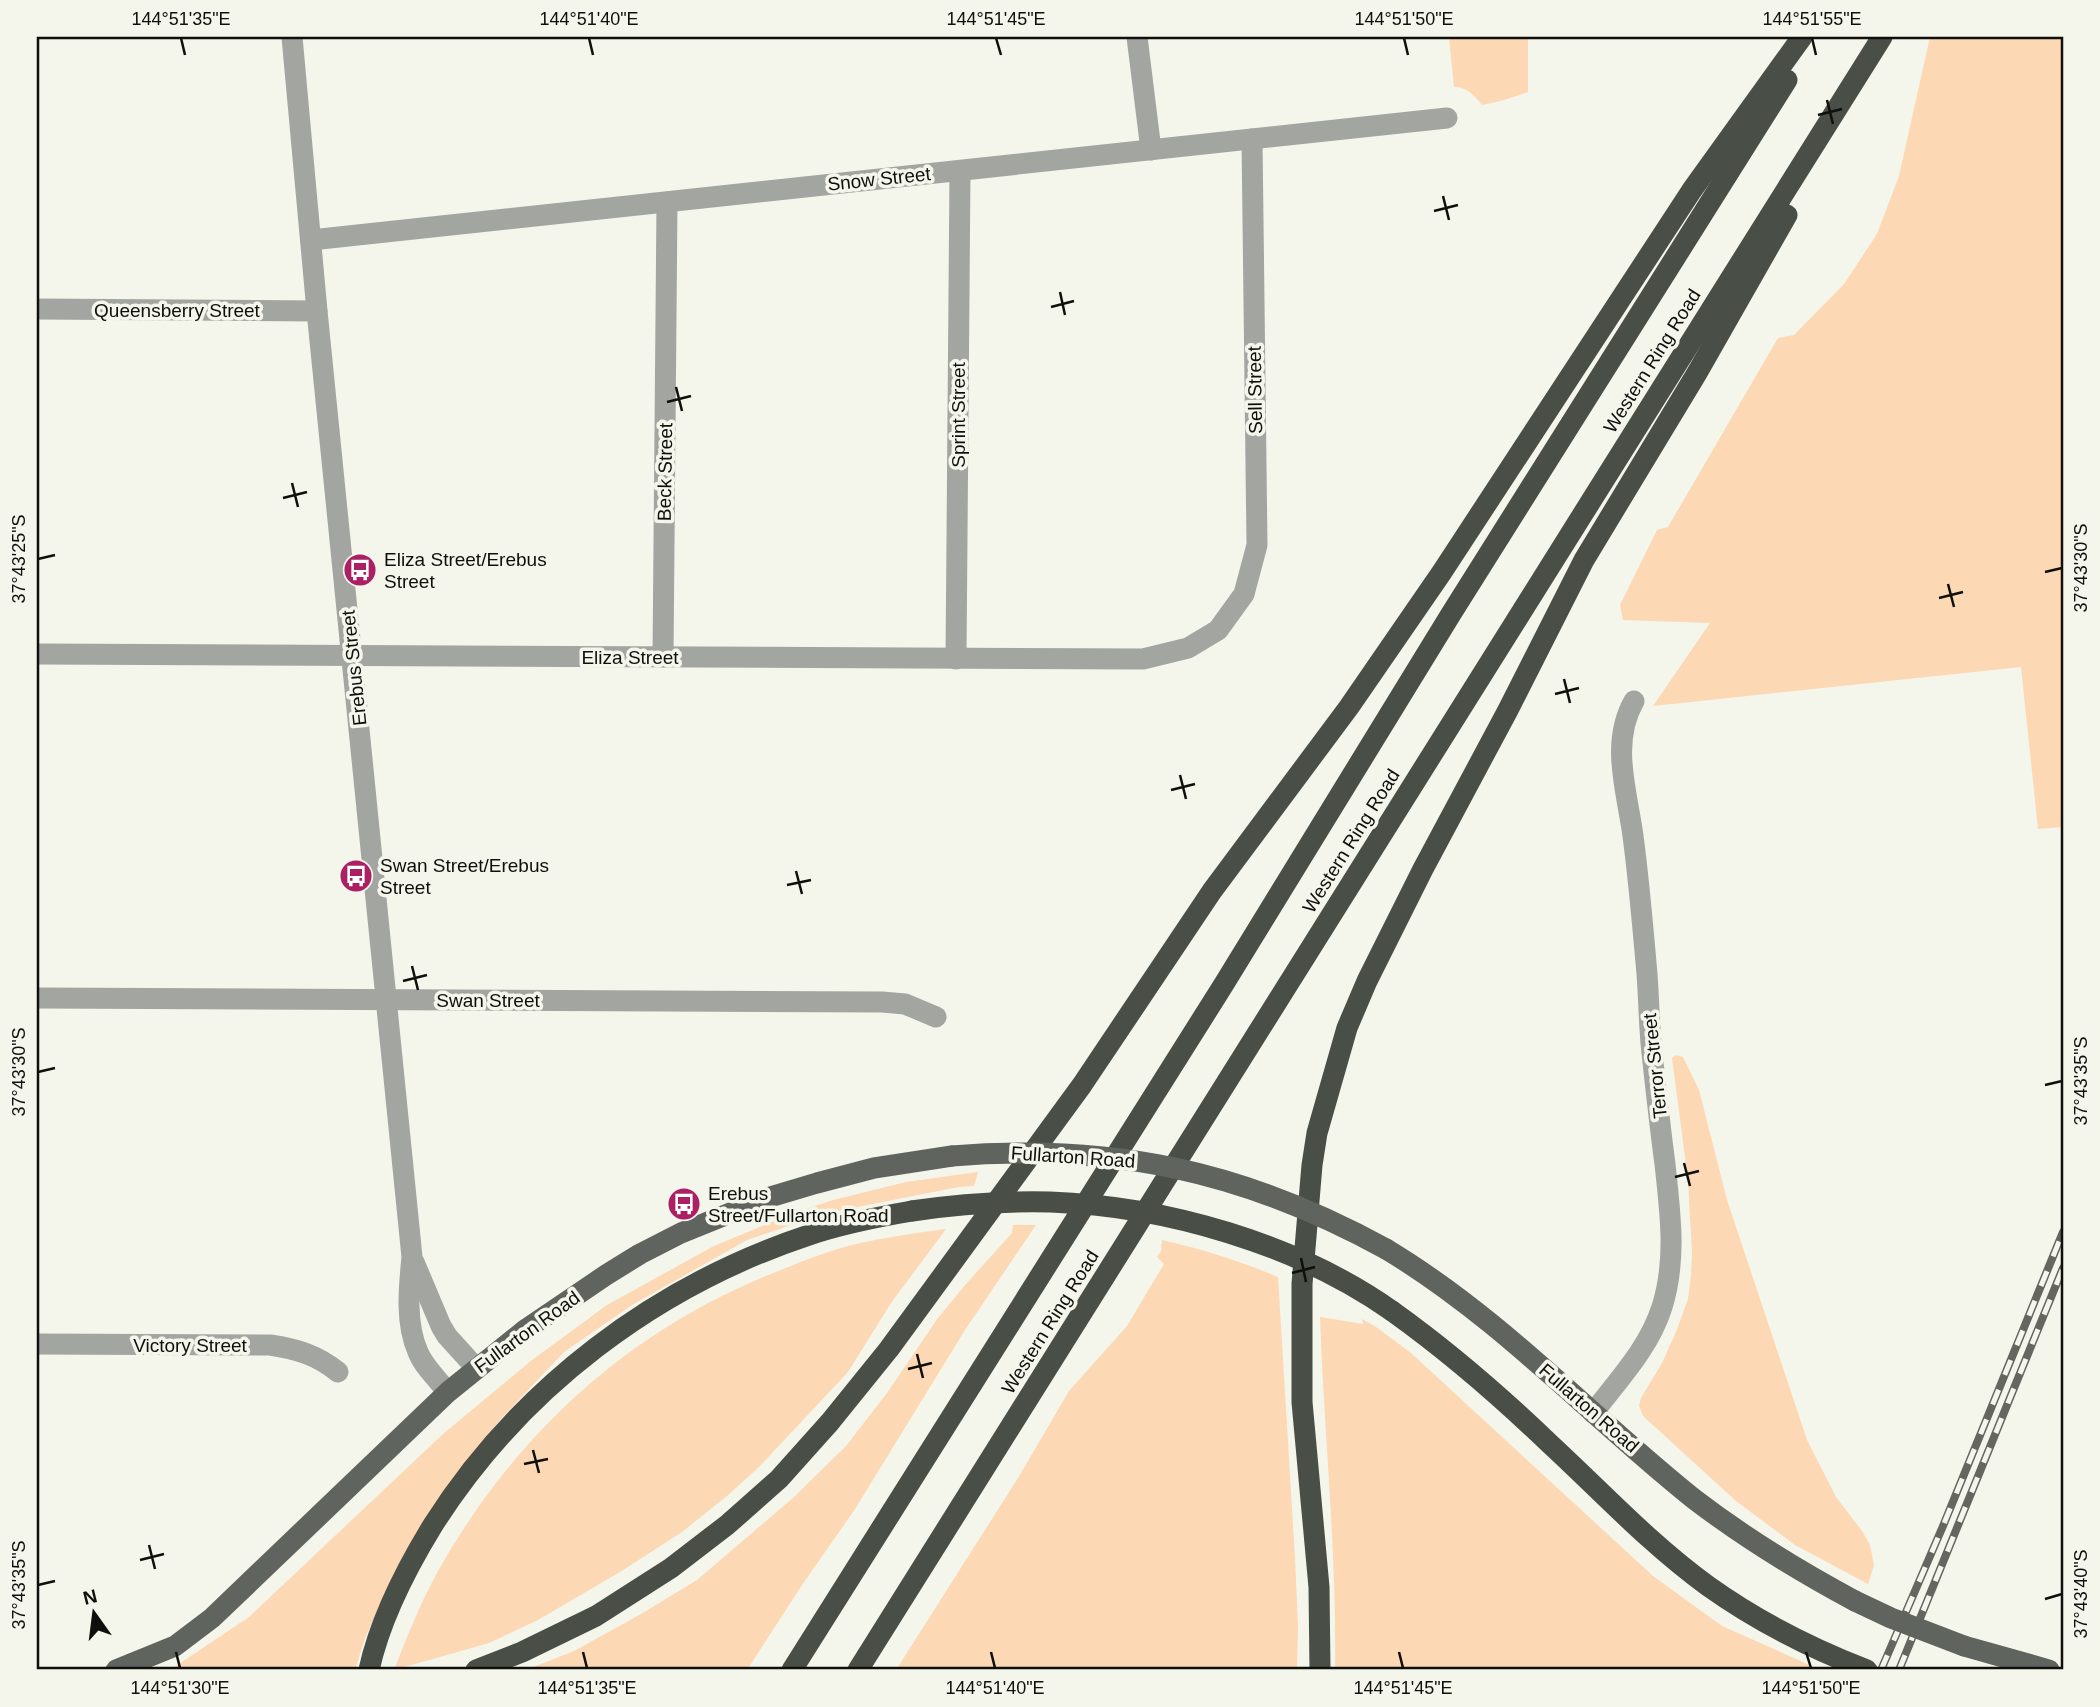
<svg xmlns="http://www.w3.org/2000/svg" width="2100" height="1707" font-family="Helvetica,sans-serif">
<rect width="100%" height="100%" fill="#f4f5eb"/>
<g fill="#fdd8b4">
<path d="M1449 37H1528V92L1501 101 1482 105C1474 95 1467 87 1454 87Z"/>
<polygon points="1930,37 2063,37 2063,827 2038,829 2021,667 1653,706 1710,623 1623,620 1620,605 1657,530 1668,527 1778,338 1794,335 1844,284 1877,234 1899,176"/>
<polygon points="1676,1055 1683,1057 1699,1090 1727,1200 1807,1440 1836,1497 1862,1531 1870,1545 1874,1565 1868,1584 1795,1545 1736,1501 1643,1416 1639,1406 1641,1398 1662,1363 1676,1332 1688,1299 1691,1275 1692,1253 1688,1180 1672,1058"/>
<polygon points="978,1172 974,1186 959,1187 827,1213 747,1240 632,1305 564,1352 498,1422 453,1479 395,1572 365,1638 355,1670 170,1670 249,1617 443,1434 532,1360 607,1305 714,1246 791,1214 833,1200 906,1182"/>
<polygon points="1013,1225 1036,1225 965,1330 855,1509 802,1585 747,1670 526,1670 574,1651 641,1614 697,1580 794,1497 846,1446 887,1393 938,1318 966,1284 1012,1233"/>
<path d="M946 1229 891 1303 848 1372 760 1466 727 1496 682 1532 620 1572 538 1620 489 1643 394 1670C407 1637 420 1604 437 1573 515 1433 632 1327 781 1270 805 1260 831 1250 856 1244 886 1237 916 1233 946 1229Z"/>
<path d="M1162 1240C1202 1249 1240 1261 1278 1277L1295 1558 1298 1626 1297 1670H896L1018 1478 1069 1391 1127 1326 1164 1264 1157 1257 1161 1251Z"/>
<path d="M1320 1317 1363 1324 1362 1319 1376 1327 1411 1353 1653 1576 1722 1626 1821 1670H1335C1337 1552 1324 1435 1320 1317Z"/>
</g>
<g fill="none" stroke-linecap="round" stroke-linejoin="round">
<g stroke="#a3a5a1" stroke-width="21">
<path d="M292 37 317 311 412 1257C409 1287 405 1323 418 1352 424 1367 438 1380 448 1392"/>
<polyline points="1137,37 1151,150"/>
<polyline points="311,240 1447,118"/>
<polyline points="37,309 317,311"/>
<polyline points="37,654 1143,659 1188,648 1218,630 1244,594 1257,545 1252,139"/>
<polyline points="663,657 667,202"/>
<polyline points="956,659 960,171"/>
<polyline points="37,998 882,1002 905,1004 936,1017"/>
<polyline points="414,1262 441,1326 447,1336 476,1368"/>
<path d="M37 1344 270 1345C297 1349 317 1355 338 1372"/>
<path d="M1593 1413C1619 1379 1649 1348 1662 1307 1677 1259 1670 1212 1665 1164 1660 1127 1656 1090 1652 1053 1649 1027 1649 1000 1647 974 1643 928 1639 881 1633 836 1627 791 1610 743 1634 701"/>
</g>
<g stroke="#60645e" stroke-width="21">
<path d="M1386 1249C1501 1318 1590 1416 1694 1499 1745 1538 1799 1571 1855 1601"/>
<polyline points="1964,1646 2049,1670"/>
<polyline points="116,1670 175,1646 212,1618 448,1392 525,1330 606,1275 640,1254 681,1233 770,1197 817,1183 874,1168 952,1156"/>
</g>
<g stroke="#494e47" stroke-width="21">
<path d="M1392 1311C1448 1351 1500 1396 1550 1444 1602 1492 1650 1544 1708 1586 1757 1621 1810 1648 1867 1670"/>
<path d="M369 1670C380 1619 406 1569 433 1525 520 1388 655 1286 809 1235 842 1224 877 1217 912 1211"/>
<polyline points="476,1670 522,1652 596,1616 671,1568 727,1525 779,1479 830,1422 889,1349 1082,1085 1212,891 1349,707 1442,572 1692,190 1802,37"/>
<polyline points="792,1670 1224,984 1451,614 1787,80"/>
<polyline points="858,1670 1882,37"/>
<polyline points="1320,1670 1319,1587 1302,1402 1302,1284 1312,1165 1317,1133 1347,1028 1367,981 1423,869 1508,710 1584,560 1697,373 1787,215"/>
</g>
<defs>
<g id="rail">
<polyline points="1881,1670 1943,1526 2063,1232"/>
<polyline points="1899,1670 2063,1268"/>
</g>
</defs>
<use href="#rail" stroke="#666661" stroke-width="8"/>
<use href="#rail" stroke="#f4f5eb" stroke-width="5" stroke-dasharray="16" stroke-linecap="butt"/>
<g stroke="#60645e" stroke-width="21">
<path d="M952 1156C1113 1143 1244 1171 1386 1249"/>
<polyline points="1855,1601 1891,1618 1964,1646"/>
</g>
<path stroke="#494e47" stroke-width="21" d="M912 1211C958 1204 1004 1201 1050 1202 1166 1206 1297 1244 1392 1311"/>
</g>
<path fill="none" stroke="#0f0f0c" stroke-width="2.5" d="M181 38 185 55M589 38 593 55M996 38 1001 55M1404 38 1408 55M1812 38 1816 55M1827 100 1833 124M1818 115 1842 109M1443 196 1449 220M1434 211 1458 205M1060 292 1065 315M1051 307 1074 301M676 387 682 411M667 402 691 396M292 483 298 507M283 498 307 492M38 559 55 555M2045 572 2062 568M1948 584 1954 607M1939 598 1963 592M1564 679 1570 703M1555 694 1579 688M1180 775 1186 799M1171 790 1195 784M796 871 802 894M787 885 811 880M412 966 418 990M403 981 427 975M38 1072 55 1068M2045 1085 2062 1081M1684 1163 1690 1186M1675 1177 1699 1171M1301 1258 1306 1282M1292 1273 1315 1267M917 1354 923 1378M908 1369 932 1363M533 1450 539 1473M524 1464 548 1459M149 1545 155 1569M140 1560 164 1554M38 1585 55 1581M2045 1599 2062 1594M176 1652 180 1668M583 1652 587 1668M991 1652 995 1668M1399 1652 1403 1668M1806 1652 1811 1668"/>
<defs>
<symbol id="bus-disc" viewBox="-11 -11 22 22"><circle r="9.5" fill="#aa2063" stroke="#f4f5eb"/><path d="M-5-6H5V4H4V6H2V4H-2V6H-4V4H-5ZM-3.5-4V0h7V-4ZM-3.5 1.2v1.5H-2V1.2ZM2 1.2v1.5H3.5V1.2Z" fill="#fff"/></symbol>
</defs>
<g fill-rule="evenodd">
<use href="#bus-disc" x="341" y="551" width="38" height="38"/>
<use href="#bus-disc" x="337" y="857" width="38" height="38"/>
<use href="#bus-disc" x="665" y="1185" width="38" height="38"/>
</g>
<g text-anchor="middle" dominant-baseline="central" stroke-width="7" stroke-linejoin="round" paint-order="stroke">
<g font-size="19" fill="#0f0f0c" stroke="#f4f5eb">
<text transform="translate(879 179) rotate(-6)">Snow Street</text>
<text x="177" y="310">Queensberry Street</text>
<text transform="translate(1652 361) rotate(-58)">Western Ring Road</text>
<text transform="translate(1255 390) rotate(-91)">Sell Street</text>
<text transform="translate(958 415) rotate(-90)">Sprint Street</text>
<text transform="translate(665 472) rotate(-89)">Beck Street</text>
<text x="630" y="657">Eliza Street</text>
<text transform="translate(354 668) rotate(-96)">Erebus Street</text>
<text transform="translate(1351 841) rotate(-58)">Western Ring Road</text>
<text x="488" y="1000">Swan Street</text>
<text transform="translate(1655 1066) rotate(-96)">Terror Street</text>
<text transform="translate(1073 1157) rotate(4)">Fullarton Road</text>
<text transform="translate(1050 1322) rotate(-58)">Western Ring Road</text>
<text transform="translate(527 1332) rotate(-36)">Fullarton Road</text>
<text x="190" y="1345">Victory Street</text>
<text transform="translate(1589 1408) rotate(41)">Fullarton Road</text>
</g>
<g font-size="19" fill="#0f0f0c" stroke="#f4f5eb" text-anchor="start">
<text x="384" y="559">Eliza Street/Erebus<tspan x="384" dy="22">Street</tspan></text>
<text x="380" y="865">Swan Street/Erebus<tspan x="380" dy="22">Street</tspan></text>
<text x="708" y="1193">Erebus<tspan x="708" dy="22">Street/Fullarton Road</tspan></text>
</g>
</g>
<rect width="2100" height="1707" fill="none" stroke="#f4f5eb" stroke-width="77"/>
<g transform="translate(94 1613) rotate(346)" stroke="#f4f5eb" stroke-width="5" paint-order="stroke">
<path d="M0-5L12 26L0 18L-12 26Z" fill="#0f0f0c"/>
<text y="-10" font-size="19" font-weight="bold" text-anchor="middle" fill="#0f0f0c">N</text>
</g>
<rect x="38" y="38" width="2024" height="1630" fill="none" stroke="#0f0f0c" stroke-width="2.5"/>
<g font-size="18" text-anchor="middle" fill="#0f0f0c">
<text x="181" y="25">144°51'35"E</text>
<text x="589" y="25">144°51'40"E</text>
<text x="996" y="25">144°51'45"E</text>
<text x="1404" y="25">144°51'50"E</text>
<text x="1812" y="25">144°51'55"E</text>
<text transform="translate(19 559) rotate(-90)" y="6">37°43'25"S</text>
<text transform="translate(2081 568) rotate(-90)" y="6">37°43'30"S</text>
<text transform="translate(19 1072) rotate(-90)" y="6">37°43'30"S</text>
<text transform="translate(2081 1081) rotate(-90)" y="6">37°43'35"S</text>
<text transform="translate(19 1585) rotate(-90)" y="6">37°43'35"S</text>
<text transform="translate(2081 1594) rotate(-90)" y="6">37°43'40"S</text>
<text x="180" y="1694">144°51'30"E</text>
<text x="587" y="1694">144°51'35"E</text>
<text x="995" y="1694">144°51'40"E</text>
<text x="1403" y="1694">144°51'45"E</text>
<text x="1811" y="1694">144°51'50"E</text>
</g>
</svg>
